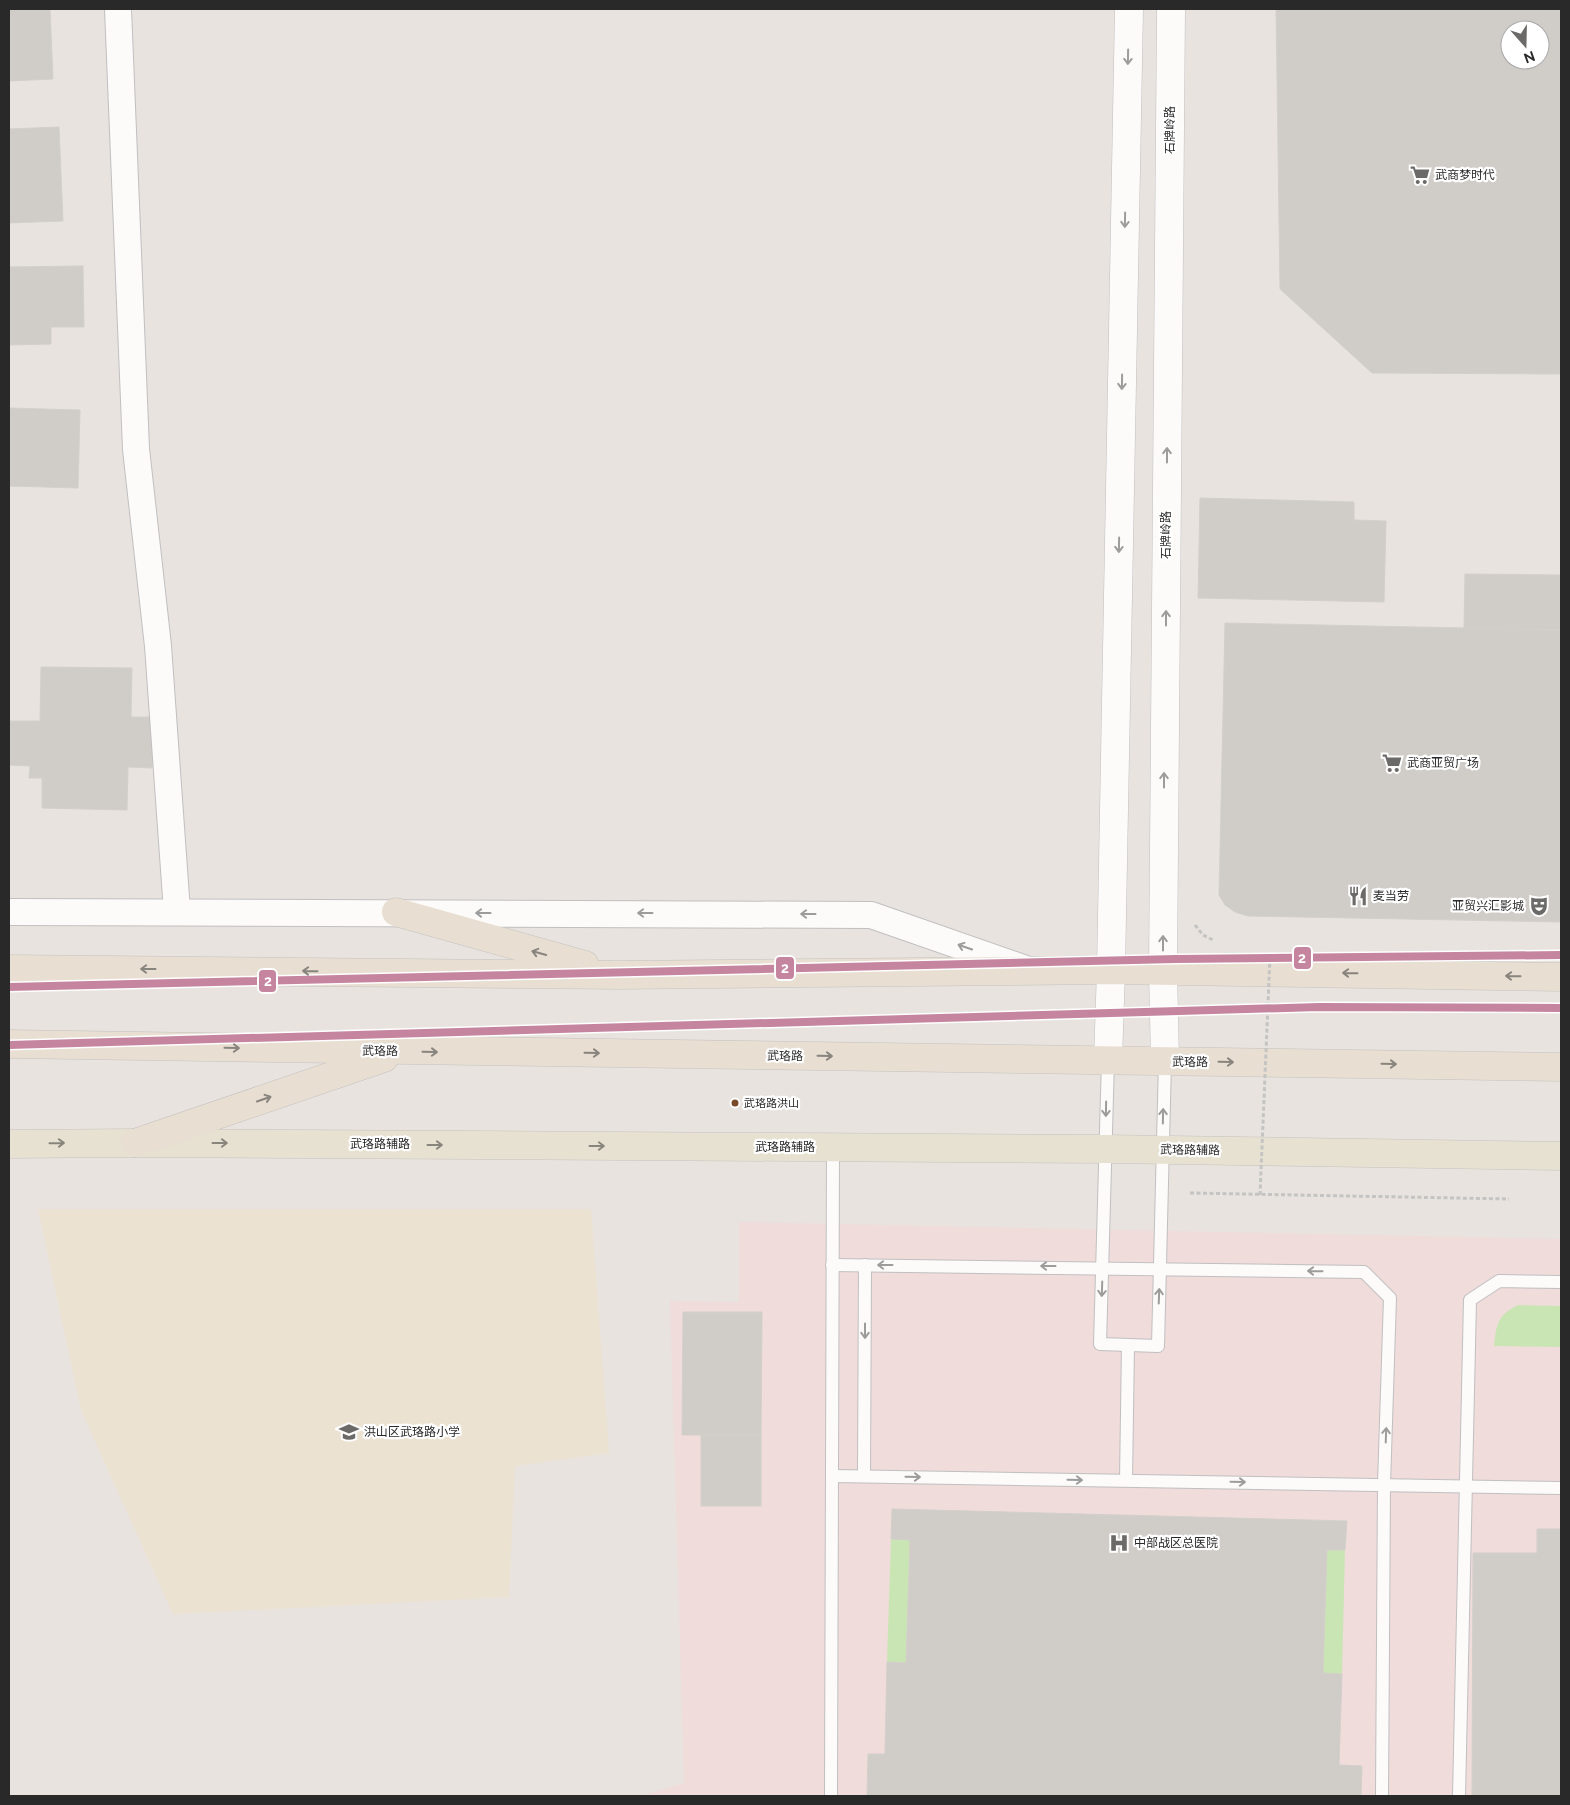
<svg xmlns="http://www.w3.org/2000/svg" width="1570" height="1805" font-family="Raleway,'Noto Sans SC',sans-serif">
<rect width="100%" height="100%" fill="#e8e3de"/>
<polygon fill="#ece2d2" points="38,1209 591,1209 609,1453 515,1466 509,1597 173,1614 81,1410"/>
<polygon fill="#efdcdb" points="739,1222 1561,1239 1561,1796 640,1796 684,1783 670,1301 739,1302"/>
<g fill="#cae5b4">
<path d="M1518 1305 1561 1306V1347L1494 1346C1496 1324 1498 1315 1518 1305Z"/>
<polygon points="891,1539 910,1540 906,1663 887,1662"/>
<polygon points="1327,1550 1345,1550 1342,1674 1323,1673"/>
</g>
<g fill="#d0cdc9" stroke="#d3cfca" fill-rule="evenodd">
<polygon points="9,9 50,9 53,79 9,81"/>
<path d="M1276 9H1561V374L1372 373 1280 289ZM1510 30H1540V60H1510Z"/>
<polygon points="59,127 63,221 9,223 9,129"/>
<polygon points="83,266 84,327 51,327 51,344 9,345 9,267"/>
<polygon points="9,408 80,410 78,488 9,486"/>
<polygon points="1200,498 1354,502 1354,520 1386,521 1384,602 1198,598"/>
<polygon points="1465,574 1561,575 1561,630 1464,629"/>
<polygon points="1225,623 1561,630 1561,922 1248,916 1235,912 1225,905 1219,895"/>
<polygon points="41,667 132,668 131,717 153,717 152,768 128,767 127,810 42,808 42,778 29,778 30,766 9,765 9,721 40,721"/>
<polygon points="683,1312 762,1312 761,1435 682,1435"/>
<rect x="701" y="1435" width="60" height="71"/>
<polygon points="892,1509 1347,1521 1345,1550 1327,1550 1323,1673 1342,1674 1339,1765 1362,1766 1361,1796 867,1796 868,1754 885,1754 887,1662 906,1663 910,1540 891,1539"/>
<polygon points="1537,1529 1561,1529 1561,1796 1472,1796 1473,1553 1537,1553"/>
</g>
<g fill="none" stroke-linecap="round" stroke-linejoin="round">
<defs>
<g id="service">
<polyline points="1108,1060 1100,1344 1158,1346 1165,1061"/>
<polyline points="832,1265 1364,1272 1390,1298 1384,1484 1382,1796"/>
<polyline points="832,1476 1561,1488"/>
<polyline points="864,1476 865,1265"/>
<polyline points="1126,1480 1128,1345"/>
<polyline points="831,1796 833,1147"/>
<polyline points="1459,1796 1470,1300 1499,1281 1561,1282"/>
</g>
<g id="minor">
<polyline points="118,9 136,449 158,646 177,911"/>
<polyline points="9,912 871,915 1026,969"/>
</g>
<g id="secondary">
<polyline points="1108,1060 1111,970 1129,9"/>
<polyline points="1165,1061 1163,970 1171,9"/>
</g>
<polyline id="primary" points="9,1144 135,1143 1106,1149 1561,1156"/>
<g id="trunk">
<polyline points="396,912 585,965"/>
<polyline points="9,969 620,975 1111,970 1561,977"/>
<polyline points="9,1044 1561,1067"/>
<polyline points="135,1143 384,1058"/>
</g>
</defs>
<use href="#service" stroke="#c1bfc0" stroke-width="14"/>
<use href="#minor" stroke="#c1bfc0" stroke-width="28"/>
<use href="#secondary" stroke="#c1bfc0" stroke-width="29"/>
<use href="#primary" stroke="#c4c2c0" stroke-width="29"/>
<use href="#trunk" stroke="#c4c2c0" stroke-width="29"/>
<g stroke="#c4c4c3" stroke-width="3" stroke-dasharray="4 2.5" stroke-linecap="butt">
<polyline points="1195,925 1203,935 1213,940"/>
<polyline points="1190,1193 1509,1199"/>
</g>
<use href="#service" stroke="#fcfbfa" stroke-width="12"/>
<use href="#minor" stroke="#fcfbfa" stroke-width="26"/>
<use href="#secondary" stroke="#fcfbfa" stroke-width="28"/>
<use href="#primary" stroke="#e7e1d1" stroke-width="28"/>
<use href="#trunk" stroke="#e8ded2" stroke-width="28"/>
<polyline stroke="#c4c4c3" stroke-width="3" stroke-dasharray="4 2.5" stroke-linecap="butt" points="1260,1195 1270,956"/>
<defs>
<g id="metro-1">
<polyline points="9,987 1176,959 1561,955"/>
<polyline points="9,1045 1319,1007 1561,1008"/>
</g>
</defs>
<use href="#metro-1" stroke="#fff" stroke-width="11"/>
<use href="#metro-1" stroke="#c5859e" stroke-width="8"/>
</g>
<defs><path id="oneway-shaft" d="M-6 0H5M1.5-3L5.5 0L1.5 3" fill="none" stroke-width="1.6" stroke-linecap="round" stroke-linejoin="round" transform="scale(1.25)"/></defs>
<g stroke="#9d9c9c">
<use href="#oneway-shaft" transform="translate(1128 57) rotate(91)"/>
<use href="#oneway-shaft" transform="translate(1125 220) rotate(91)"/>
<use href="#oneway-shaft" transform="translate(1122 382) rotate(91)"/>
<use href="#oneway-shaft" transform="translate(1167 455) rotate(-90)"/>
<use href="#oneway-shaft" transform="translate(1119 545) rotate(91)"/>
<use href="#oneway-shaft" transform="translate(1166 618) rotate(-90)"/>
<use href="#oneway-shaft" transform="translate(1164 780) rotate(-90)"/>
<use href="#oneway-shaft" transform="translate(483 913) rotate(-180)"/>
<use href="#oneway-shaft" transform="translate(645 913) rotate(-180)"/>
<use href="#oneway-shaft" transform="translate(808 914) rotate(-180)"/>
<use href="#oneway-shaft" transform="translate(1163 943) rotate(-90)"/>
<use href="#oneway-shaft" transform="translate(965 947) rotate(-161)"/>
<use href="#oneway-shaft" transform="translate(1106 1109) rotate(91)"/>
<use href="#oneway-shaft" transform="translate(1163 1116) rotate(-89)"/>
<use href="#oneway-shaft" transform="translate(885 1265) rotate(-180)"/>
<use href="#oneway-shaft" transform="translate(1048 1266) rotate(-180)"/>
<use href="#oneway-shaft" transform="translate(1315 1271) rotate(-179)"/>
<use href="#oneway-shaft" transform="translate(1102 1289) rotate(92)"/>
<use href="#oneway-shaft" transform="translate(1159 1296) rotate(-88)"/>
<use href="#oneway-shaft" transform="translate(865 1331) rotate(90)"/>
<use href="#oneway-shaft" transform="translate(1386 1435) rotate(-88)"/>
<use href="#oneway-shaft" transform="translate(913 1477) rotate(1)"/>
<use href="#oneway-shaft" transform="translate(1075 1480) rotate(1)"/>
<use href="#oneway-shaft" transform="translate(1238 1482) rotate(1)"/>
</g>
<g stroke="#88847e">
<use href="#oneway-shaft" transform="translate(539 953) rotate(-164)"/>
<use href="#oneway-shaft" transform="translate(148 969) rotate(-180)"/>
<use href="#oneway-shaft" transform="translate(310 971) rotate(-179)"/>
<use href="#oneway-shaft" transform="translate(1350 973) rotate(-179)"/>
<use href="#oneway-shaft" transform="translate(1513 976) rotate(-179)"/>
<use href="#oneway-shaft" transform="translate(232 1048) rotate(1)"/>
<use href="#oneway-shaft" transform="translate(430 1052) rotate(1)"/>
<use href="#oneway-shaft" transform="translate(592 1053) rotate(1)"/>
<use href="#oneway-shaft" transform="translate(825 1056) rotate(1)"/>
<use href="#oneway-shaft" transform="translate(1226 1062) rotate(1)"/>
<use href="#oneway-shaft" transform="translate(1389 1064) rotate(1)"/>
<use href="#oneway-shaft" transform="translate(264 1099) rotate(-19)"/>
</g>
<g stroke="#88857d">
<use href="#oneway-shaft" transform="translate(57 1143) rotate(-1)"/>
<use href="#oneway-shaft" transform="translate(220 1143)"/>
<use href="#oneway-shaft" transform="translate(435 1145)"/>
<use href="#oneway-shaft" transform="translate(597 1146)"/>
</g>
<defs>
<symbol id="supermarket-bare" viewBox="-9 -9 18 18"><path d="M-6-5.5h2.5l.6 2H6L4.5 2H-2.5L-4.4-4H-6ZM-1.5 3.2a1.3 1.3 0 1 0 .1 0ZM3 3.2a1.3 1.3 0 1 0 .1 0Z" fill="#6c6a68" stroke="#fff" stroke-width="2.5" paint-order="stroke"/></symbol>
<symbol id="restaurant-bare" viewBox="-9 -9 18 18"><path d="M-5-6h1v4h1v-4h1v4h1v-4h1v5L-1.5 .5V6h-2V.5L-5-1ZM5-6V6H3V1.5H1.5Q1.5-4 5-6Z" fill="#6c6a68" stroke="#fff" stroke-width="2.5" paint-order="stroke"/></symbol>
<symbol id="theatre-bare" viewBox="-9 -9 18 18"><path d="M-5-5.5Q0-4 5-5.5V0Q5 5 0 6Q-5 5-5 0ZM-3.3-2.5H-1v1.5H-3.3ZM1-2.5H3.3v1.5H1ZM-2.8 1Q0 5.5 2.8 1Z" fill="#6c6a68" stroke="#fff" stroke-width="2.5" paint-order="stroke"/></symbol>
<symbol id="school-bare" viewBox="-9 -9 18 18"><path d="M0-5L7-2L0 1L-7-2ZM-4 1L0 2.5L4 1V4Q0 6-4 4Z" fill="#6c6a68" stroke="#fff" stroke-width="2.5" paint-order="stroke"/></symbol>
<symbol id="hospital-bare" viewBox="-9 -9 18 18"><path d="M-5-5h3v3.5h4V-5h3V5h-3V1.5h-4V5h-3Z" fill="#6c6a68" stroke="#fff" stroke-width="2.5" paint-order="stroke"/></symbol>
</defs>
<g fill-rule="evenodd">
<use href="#supermarket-bare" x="1406" y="161" width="28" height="28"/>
<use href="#supermarket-bare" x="1378" y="749" width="28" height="28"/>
<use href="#restaurant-bare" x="1344" y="882" width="28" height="28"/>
<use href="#theatre-bare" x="1525" y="892" width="28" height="28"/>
<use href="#school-bare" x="335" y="1418" width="28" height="28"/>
<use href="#hospital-bare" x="1105" y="1529" width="28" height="28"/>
</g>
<circle fill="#7a4b2a" stroke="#fff" stroke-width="2" cx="735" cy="1103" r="4.5"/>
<g text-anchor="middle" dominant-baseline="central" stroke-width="4.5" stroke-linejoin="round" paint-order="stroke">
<g font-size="11" fill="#292929" stroke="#fff" text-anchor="start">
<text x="744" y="1103">武珞路洪山</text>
</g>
<g font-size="12" fill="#292929" stroke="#fff">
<text transform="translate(1170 130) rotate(-90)">石牌岭路</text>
<text transform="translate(1166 535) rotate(-90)">石牌岭路</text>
<text transform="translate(380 1051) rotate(1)">武珞路</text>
<text transform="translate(785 1056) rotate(1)">武珞路</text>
<text transform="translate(1190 1062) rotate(1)">武珞路</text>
<text x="380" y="1144">武珞路辅路</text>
<text x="785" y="1147">武珞路辅路</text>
<text transform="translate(1190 1150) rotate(1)">武珞路辅路</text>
</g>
<g font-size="12" fill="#292929" stroke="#fff" text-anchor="start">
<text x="1435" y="175">武商梦时代</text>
<text x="1407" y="763">武商亚贸广场</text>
<text x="1373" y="896">麦当劳</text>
<text x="1524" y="906" text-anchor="end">亚贸兴汇影城</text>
<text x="364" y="1432">洪山区武珞路小学</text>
<text x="1134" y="1543">中部战区总医院</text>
</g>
</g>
<g stroke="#fff" stroke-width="2">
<rect x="1293" y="946" width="19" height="24" rx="5" fill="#c5859e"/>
<rect x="775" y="956" width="20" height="24" rx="5" fill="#c5859e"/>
<rect x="258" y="969" width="19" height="24" rx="5" fill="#c5859e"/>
</g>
<g font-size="14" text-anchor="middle" font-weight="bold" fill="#fff">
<text x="1302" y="963">2</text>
<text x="785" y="973">2</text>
<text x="268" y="986">2</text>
</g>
<rect width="1570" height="1805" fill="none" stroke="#292929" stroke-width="20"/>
<g transform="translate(1525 45) rotate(160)"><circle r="24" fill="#ffffff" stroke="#a9a9a9"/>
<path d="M0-4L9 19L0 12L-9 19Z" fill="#6c6a68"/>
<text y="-8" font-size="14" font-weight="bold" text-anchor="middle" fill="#292929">N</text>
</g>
</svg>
